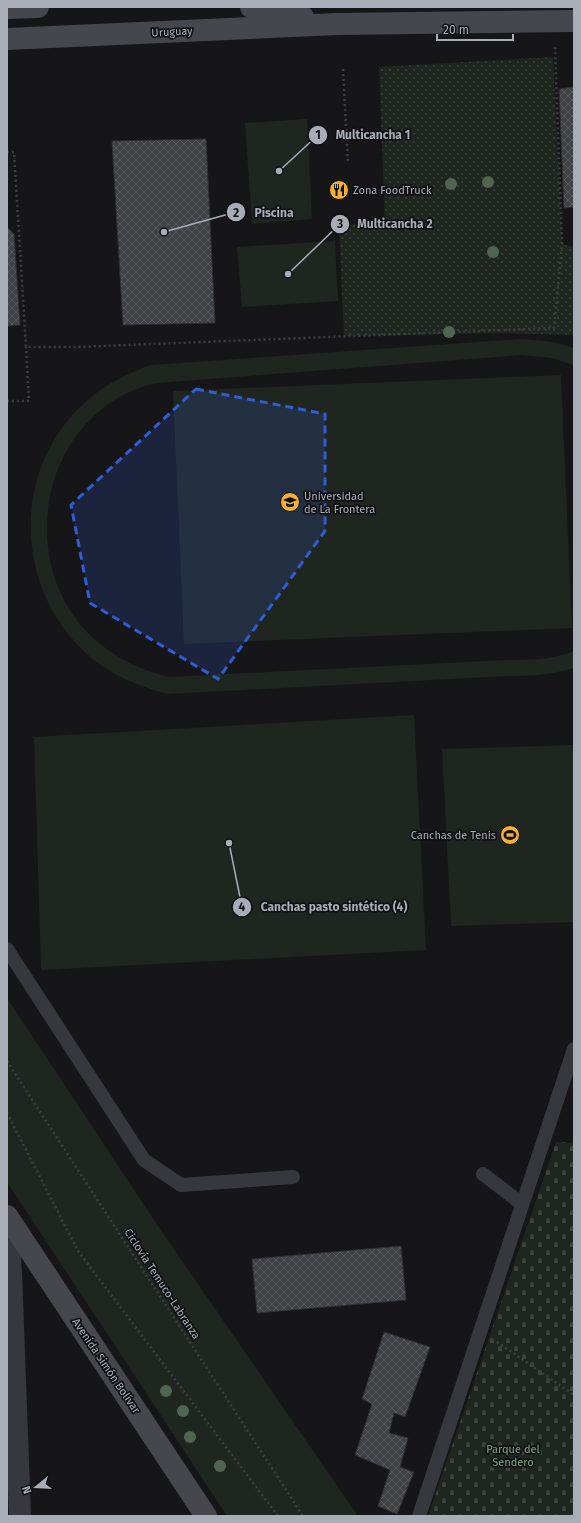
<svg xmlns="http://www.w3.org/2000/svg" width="581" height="1523" font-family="'Fira Sans',sans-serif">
<defs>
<pattern id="grass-dots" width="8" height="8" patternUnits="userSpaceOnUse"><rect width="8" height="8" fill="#1e261f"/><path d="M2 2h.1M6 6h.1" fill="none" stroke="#3c433d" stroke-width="1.8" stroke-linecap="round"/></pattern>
<pattern id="cemetery-stones" width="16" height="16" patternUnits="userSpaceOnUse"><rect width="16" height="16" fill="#1e261f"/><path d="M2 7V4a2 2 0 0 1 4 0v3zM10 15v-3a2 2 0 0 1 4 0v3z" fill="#3c433d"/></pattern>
<pattern id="building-cross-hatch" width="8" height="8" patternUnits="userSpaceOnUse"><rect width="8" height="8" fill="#404145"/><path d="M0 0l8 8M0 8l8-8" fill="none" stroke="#595a5e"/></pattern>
</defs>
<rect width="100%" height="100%" fill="#161618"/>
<polygon fill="url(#grass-dots)" points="553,57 562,244 574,247 574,335 496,333 344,336 339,225 385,222 379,67"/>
<polygon fill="url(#cemetery-stones)" points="556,1142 574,1143 574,1516 428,1516"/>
<g fill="#1e261f">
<polygon points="307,119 312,219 252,224 245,123"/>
<polygon points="335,241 338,301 242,307 237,247"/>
<path d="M522 339 554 342 574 348V365L552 358 522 355 157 383C121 391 96 409 74 439 31 501 39 594 99 643 120 660 143 671 169 677L506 660C529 660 552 660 574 651V668C551 675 530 676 506 676L167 694C138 686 110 675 87 654 12 586 11 464 90 398 108 383 129 373 151 365Z"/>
<polygon points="561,375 572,628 184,644 173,391"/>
<polygon points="414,715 426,950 41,970 34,737"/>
<polygon points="574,745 574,922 451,926 442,749"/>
<polygon points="7,998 158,1226 358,1516 227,1516 7,1182"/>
</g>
<g fill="url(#building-cross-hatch)" stroke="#303034">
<polygon points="574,87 574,207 564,208 559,89"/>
<polygon points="206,139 215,323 123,325 112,141"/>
<polygon points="7,227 14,234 20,325 7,326"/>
<polygon points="401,1246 406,1300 257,1313 252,1259"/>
<polygon points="384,1332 430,1347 405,1417 394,1413 389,1433 408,1438 400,1467 414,1472 397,1514 378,1506 390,1470 355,1455 372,1404 362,1399"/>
</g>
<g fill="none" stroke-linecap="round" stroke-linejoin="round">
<g stroke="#3d3f44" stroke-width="2.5" stroke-dasharray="2 3" stroke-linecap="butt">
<polyline points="343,69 348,163"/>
<polyline points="7,152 14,152 26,347 77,347 554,328 562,244 555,46"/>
<polyline points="7,401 29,401 26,347"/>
<polyline points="7,1061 303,1516"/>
<polyline points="7,1113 78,1251 278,1516"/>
<polyline points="497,1342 574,1395"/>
</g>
<g stroke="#37383d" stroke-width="14">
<polyline points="7,949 144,1160 181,1185 293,1177"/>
<polyline points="483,1174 522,1204"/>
<polyline points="419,1516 574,1049"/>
</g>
<polyline stroke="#37383d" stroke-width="22" points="7,1216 11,1272 20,1516"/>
<g stroke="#45474d" stroke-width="22">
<polyline points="251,7 303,17"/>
<polyline points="7,8 38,7"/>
<polyline points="7,39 337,24 574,21"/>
<polyline points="7,1216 206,1516"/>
</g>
</g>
<g fill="#506452">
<circle cx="488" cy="182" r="6"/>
<circle cx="451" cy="184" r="6"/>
<circle cx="493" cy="252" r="6"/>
<circle cx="449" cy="332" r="6"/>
<circle cx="166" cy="1391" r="6"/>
<circle cx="183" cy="1411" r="6"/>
<circle cx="190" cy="1437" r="6"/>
<circle cx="220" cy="1466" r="6"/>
</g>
<path fill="#325cd3" fill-opacity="0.2" stroke="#325cd3" stroke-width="3" stroke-dasharray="8 5" stroke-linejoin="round" d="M196 389 325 414V531L218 679 90 603 71 505Z"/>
<defs>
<symbol id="restaurant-disc" viewBox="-11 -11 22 22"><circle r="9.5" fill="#f2b134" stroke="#111113"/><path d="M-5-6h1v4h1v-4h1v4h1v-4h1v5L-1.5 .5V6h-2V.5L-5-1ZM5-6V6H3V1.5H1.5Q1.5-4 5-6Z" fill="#111"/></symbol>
<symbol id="university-disc" viewBox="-11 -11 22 22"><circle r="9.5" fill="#f2b134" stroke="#111113"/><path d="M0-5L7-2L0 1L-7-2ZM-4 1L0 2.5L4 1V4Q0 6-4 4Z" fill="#111"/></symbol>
<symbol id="stadium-disc" viewBox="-11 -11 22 22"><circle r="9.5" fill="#f2b134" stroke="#111113"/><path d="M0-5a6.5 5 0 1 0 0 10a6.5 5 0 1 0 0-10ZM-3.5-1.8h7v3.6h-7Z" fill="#111"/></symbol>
</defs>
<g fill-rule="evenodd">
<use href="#restaurant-disc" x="328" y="179" width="22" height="22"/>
<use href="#university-disc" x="279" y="491" width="22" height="22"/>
<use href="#stadium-disc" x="499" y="824" width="22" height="22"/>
</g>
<g text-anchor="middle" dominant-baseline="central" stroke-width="3.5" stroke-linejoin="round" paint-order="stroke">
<g font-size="11" fill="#a8adb8" stroke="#111113">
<text transform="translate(172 32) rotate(-3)">Uruguay</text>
<text transform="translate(162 1284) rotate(57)">Ciclovía Temuco-Labranza</text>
<text transform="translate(106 1366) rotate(56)">Avenida Simón Bolívar</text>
</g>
<g font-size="11" fill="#a8adb8" stroke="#111113" text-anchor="start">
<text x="353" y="190">Zona FoodTruck</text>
<text x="304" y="496">Universidad<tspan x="304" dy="13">de La Frontera</tspan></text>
<text x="496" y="835" text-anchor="end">Canchas de Tenis</text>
</g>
<g font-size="11" fill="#7fa381" stroke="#111113">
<text x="513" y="1449">Parque del<tspan x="513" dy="13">Sendero</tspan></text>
</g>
</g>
<path fill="none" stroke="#a8adb8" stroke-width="1.5" d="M279 171L318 135M164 232L236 212M288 274L340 224M229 843L242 907"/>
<g fill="#a8adb8" stroke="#111113" stroke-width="1.5">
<circle cx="279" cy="171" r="4"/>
<circle cx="164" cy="232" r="4"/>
<circle cx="288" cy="274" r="4"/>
<circle cx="229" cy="843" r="4"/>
<circle cx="318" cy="135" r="10"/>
<circle cx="236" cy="212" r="10"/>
<circle cx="340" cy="224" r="10"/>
<circle cx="242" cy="907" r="10"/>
</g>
<g font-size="12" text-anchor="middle" font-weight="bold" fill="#111">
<text x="318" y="139">1</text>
<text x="236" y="217">2</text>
<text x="340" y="228">3</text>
<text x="242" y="911">4</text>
</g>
<g font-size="12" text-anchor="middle" font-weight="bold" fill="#a8adb8" stroke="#111113" stroke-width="3.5" stroke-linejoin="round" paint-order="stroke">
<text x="373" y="139">Multicancha 1</text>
<text x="274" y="217">Piscina</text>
<text x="395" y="228">Multicancha 2</text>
<text x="334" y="911">Canchas pasto sintético (4)</text>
</g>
<rect width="581" height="1523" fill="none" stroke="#a8adb8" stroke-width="16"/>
<g transform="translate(36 1487) rotate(252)" stroke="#111113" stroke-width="3" paint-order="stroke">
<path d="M0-3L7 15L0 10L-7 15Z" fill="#a8adb8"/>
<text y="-6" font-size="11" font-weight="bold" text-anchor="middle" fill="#a8adb8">N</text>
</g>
<path d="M437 34v6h76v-6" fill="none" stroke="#a8adb8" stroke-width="2"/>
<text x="443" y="34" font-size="12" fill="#a8adb8" stroke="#111113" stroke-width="3" paint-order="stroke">20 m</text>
</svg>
